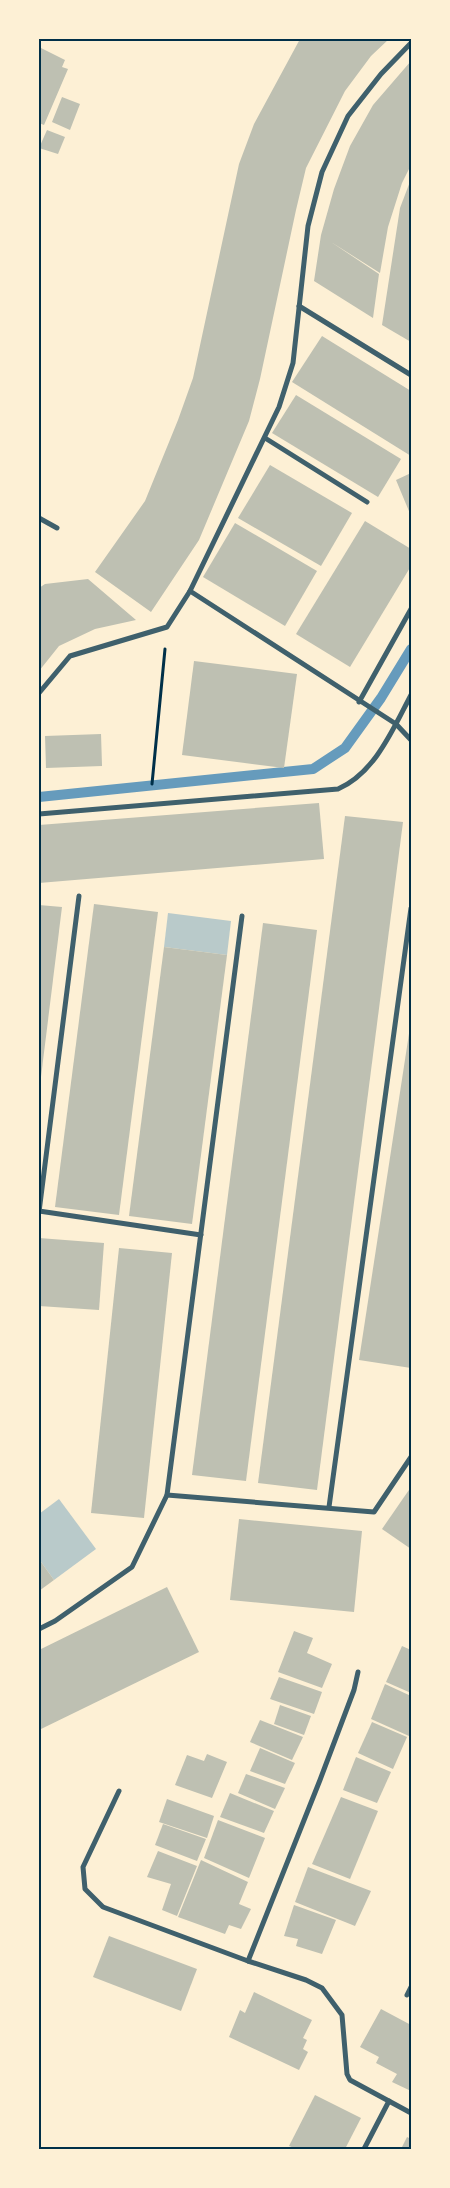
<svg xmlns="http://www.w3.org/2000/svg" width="450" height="2188" font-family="Overpass,sans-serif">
<rect width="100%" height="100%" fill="#fdf0d5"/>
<g fill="#b9caca">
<polygon points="168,913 231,921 227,955 164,947"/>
<polygon points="59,1499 96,1549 54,1580 39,1559 39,1514"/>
</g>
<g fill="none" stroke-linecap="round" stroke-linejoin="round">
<polyline stroke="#669bbc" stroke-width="10" points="39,797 313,769 345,748 381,698 411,649"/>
</g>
<g fill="#bec0b2">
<polygon points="300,39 389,39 371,56 345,91 306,168 296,210 260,379 249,421 199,540 151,612 95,572 145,501 178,420 193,378 239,164 254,124"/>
<polygon points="41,48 65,60 62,67 68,69 44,125 39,123 39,53"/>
<polygon points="411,61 411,165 402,183 388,227 380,273 331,242 379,274 373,318 314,281 321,235 334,189 350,146 373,105"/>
<polygon points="62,97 80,104 70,130 52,122"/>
<polygon points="47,130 65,137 58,154 39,148"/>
<polygon points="411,179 411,342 382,325 400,208"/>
<polygon points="322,336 411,391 411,456 292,382"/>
<polygon points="296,395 401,459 378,497 272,433"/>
<polygon points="270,465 352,513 321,566 238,518"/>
<polygon points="411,473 411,516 396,480"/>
<polygon points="365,521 411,549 411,566 350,667 296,634"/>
<polygon points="235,523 317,571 285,626 203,577"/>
<polygon points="88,579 136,620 95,629 59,646 39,671 39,588 45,584"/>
<polygon points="194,661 297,674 284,768 182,755"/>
<polygon points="101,734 102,766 46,768 45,736"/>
<polygon points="319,803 324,859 39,883 39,825"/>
<polygon points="345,816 403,822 317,1490 258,1483"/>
<polygon points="94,904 158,912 119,1215 55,1207"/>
<polygon points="39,905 62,907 40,1085 39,1085"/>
<polygon points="263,923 317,930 246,1481 192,1475"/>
<polygon points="164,947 227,955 192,1224 129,1216"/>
<polygon points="410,1027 411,1027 411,1368 359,1360"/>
<polygon points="39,1238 104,1243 99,1310 39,1306"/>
<polygon points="119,1248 172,1253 144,1518 91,1513"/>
<polygon points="411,1487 411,1549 382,1529"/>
<polygon points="239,1519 362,1531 354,1612 230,1600"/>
<polygon points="39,1559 54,1580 39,1591"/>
<polygon points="167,1587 199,1652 39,1730 39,1650"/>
<polygon points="294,1631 313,1638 307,1653 332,1664 322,1688 278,1672"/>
<polygon points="402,1646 411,1650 411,1693 386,1682"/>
<polygon points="279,1677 322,1692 314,1714 270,1699"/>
<polygon points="385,1684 411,1696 411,1730 409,1736 371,1719"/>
<polygon points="280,1705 311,1716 304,1735 274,1724"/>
<polygon points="260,1720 303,1737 292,1760 250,1742"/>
<polygon points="372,1722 407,1737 393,1769 358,1753"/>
<polygon points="260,1748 295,1763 285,1784 250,1771"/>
<polygon points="207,1754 227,1762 212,1798 175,1785 187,1755 204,1761"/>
<polygon points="356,1757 391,1772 377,1803 343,1790"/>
<polygon points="246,1774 285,1788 275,1809 238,1793"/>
<polygon points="230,1793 274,1811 264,1833 220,1817"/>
<polygon points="341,1797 378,1811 350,1879 312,1864"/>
<polygon points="167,1799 214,1816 207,1838 159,1822"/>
<polygon points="218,1820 265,1838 249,1878 204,1858"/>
<polygon points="163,1824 206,1839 197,1861 155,1845"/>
<polygon points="158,1851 197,1866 177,1916 162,1910 171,1884 147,1877"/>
<polygon points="201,1860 248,1882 239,1904 251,1909 241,1929 229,1925 225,1934 178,1917"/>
<polygon points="308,1867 371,1891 355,1926 295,1902"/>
<polygon points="294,1905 336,1920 322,1954 296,1946 298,1939 284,1936"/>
<polygon points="109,1936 197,1969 181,2011 93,1977"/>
<polygon points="254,1992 312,2020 303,2038 307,2040 303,2049 308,2052 299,2070 229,2037 240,2010 245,2013"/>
<polygon points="381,2009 411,2025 411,2091 392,2082 397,2074 376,2063 379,2057 360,2047"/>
<polygon points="315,2095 361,2118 345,2149 297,2149 289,2146"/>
<polygon points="407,2137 411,2139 411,2149 401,2149"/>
</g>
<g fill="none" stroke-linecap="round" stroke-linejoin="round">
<polyline stroke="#003049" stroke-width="3" points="152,784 165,649"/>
<g stroke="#3f606c" stroke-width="5">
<polyline points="299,306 411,375"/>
<polyline points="265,438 367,502"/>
<polyline points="39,518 57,528"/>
<polyline points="190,591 396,724 411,740"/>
<polyline points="39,693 70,656 167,627 190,591 279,407 293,363 308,226 322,172 348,116 381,74 411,43"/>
<polyline points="359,702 411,609"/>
<path d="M39 814 338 789C375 773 393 729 411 695"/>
<polyline points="39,1211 201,1235"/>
<polyline points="39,1212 79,896"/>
<polyline points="167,1495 374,1512 411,1457"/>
<polyline points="329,1507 411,908"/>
<polyline points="39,1629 55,1621 132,1567 167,1495 242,916"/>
<polyline points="119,1791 83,1867 85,1889 103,1907 248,1961 306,1980 322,1988 342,2015 347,2074 350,2080 411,2113"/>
<polyline points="248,1961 320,1780 354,1690 358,1672"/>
<polyline points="407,1995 411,1987"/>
<polyline points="364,2149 389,2101"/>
</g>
</g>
<rect width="450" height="2188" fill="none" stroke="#fdf0d5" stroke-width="80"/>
<rect x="40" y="40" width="370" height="2108" fill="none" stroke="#003049" stroke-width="2"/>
</svg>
